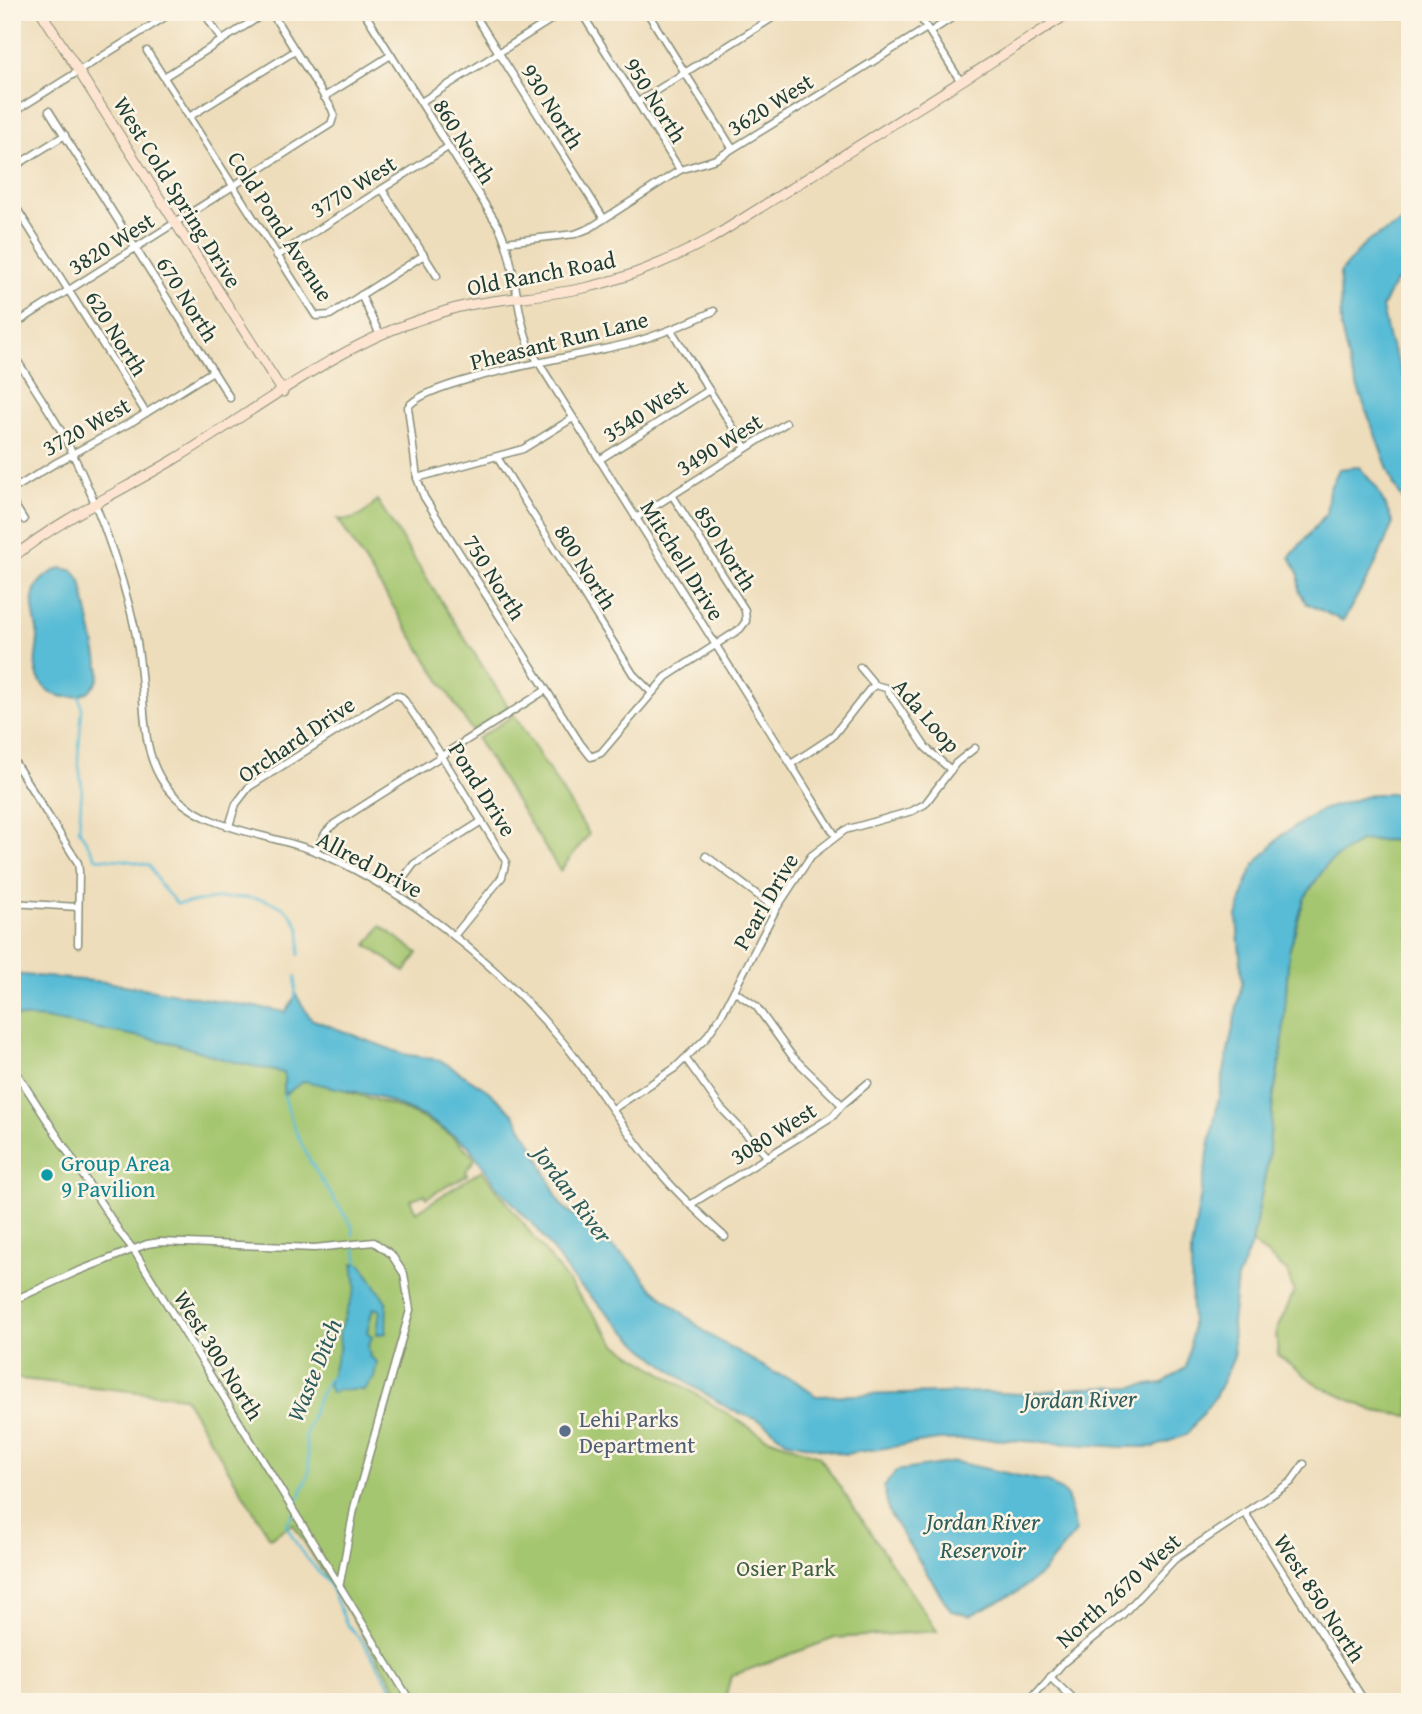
<svg xmlns="http://www.w3.org/2000/svg" width="1422" height="1714" font-family="'Gentium Book Plus',serif">
<rect width="100%" height="100%" fill="#fcf5e5"/>
<filter id="ink" filterUnits="userSpaceOnUse"><feTurbulence type="fractalNoise" baseFrequency=".0143" numOctaves="2"/><feDisplacementMap in="SourceGraphic" scale="14" xChannelSelector="R" yChannelSelector="G"/><feConvolveMatrix kernelMatrix="1 2 1 2 8 2 1 2 1" color-interpolation-filters="sRGB"/></filter>
<filter id="wash" filterUnits="userSpaceOnUse"><feTurbulence type="fractalNoise" baseFrequency=".00686" numOctaves="4" result="noise"/><feDisplacementMap in="SourceGraphic" scale="28" xChannelSelector="R" yChannelSelector="G"/><feGaussianBlur stdDeviation="1.57" result="paint"/><feColorMatrix in="noise" values="0 0 0 0 0 0 0 0 0 0 0 0 0 0 0 0 0 1.4 0 .05"/><feComposite in="paint" operator="in"/></filter>
<g filter="url(#wash)">
<rect width="100%" height="100%" fill="#edb"/>
<g fill="#a5c66f" stroke="#628252" stroke-width="2">
<path d="M377 500 509 708 472 731 338 519C356 522 366 513 377 500Z"/>
<polygon points="514,715 589,834 560,871 477,739"/>
<polygon points="1388,840 1410,843 1410,1416 1374,1411 1319,1386 1278,1355 1276,1331 1294,1293 1287,1271 1252,1243 1268,1160 1273,1099 1282,1048 1289,952 1304,899 1327,864 1361,841"/>
<polygon points="381,926 418,953 405,972 367,945"/>
<path d="M12 1011 337 1076 345 1091C392 1104 444 1120 475 1159L466 1171 467 1175 426 1198 425 1194 410 1200 416 1212 482 1170 617 1345 765 1437 819 1456 937 1631 835 1638 731 1676 724 1702H405L293 1524 270 1538 184 1397 12 1378Z"/>
</g>
<g fill="#58bcd6" stroke="#3c7c85" stroke-width="2">
<polygon points="1407,220 1410,220 1410,280 1395,282 1382,307 1389,340 1410,392 1410,511 1394,485 1350,367 1341,329 1340,273 1366,242"/>
<polygon points="1359,467 1377,488 1393,523 1375,565 1343,621 1306,603 1299,590 1299,575 1290,557 1326,514 1329,490 1339,469"/>
<path d="M61 568 74 571 81 581 100 671C98 699 57 706 42 684 39 679 37 675 36 669 34 658 38 648 38 637 37 623 30 607 34 593 37 581 49 573 61 568Z"/>
<polygon points="1374,794 1410,794 1410,843 1388,840 1360,841 1327,864 1304,899 1289,952 1282,1048 1273,1099 1268,1160 1252,1243 1237,1279 1232,1324 1234,1357 1215,1397 1186,1435 1154,1447 1124,1447 990,1439 938,1440 845,1454 786,1441 763,1422 730,1409 689,1384 643,1348 572,1278 539,1231 498,1187 468,1145 425,1117 379,1097 304,1081 284,1095 284,1073 226,1060 173,1043 45,1019 12,1016 12,974 106,982 286,1012 296,995 311,1019 403,1054 440,1060 487,1090 513,1113 536,1151 560,1204 632,1263 651,1287 709,1335 777,1374 794,1380 816,1396 983,1392 1019,1394 1079,1388 1132,1387 1163,1383 1186,1367 1192,1332 1191,1250 1210,1142 1242,982 1237,917 1247,881 1255,864 1283,834 1322,810"/>
<polygon points="353,1263 362,1265 387,1303 386,1333 377,1334 380,1310 373,1308 367,1332 372,1337 368,1346 370,1357 377,1362 374,1378 364,1390 338,1390 331,1393 328,1385 340,1347 339,1333 356,1287"/>
<polygon points="955,1462 1048,1482 1067,1495 1076,1532 1041,1574 1019,1591 971,1615 951,1611 889,1513 884,1487 896,1471"/>
</g>
<g fill="none" stroke-linecap="round" stroke-linejoin="round">
<g stroke="#58bcd6" stroke-width="2.5">
<path d="M79 695 82 709 78 759 82 787 79 829 96 858 124 860 149 865 161 886 177 904C213 900 282 883 299 928 302 935 300 947 299 955"/>
<polyline points="295,997 296,976"/>
<path d="M284 1095C296 1146 323 1183 352 1226L353 1235"/>
<polyline points="355,1247 359,1267"/>
<polyline points="296,1506 310,1470 305,1436 316,1403 328,1380 333,1376"/>
<polyline points="293,1514 286,1525 300,1550 329,1584 346,1623 364,1644 401,1702"/>
</g>
</g>
</g>
<g filter="url(#ink)">
<g fill="none" stroke-linecap="round" stroke-linejoin="round">
<defs>
<g id="street">
<polyline points="204,12 222,41"/>
<path d="M364 12 499 227C518 267 514 312 532 352L835 835"/>
<polyline points="473,12 604,219"/>
<polyline points="581,12 680,170"/>
<polyline points="647,12 732,148"/>
<polyline points="917,12 961,82"/>
<polyline points="81,13 83,12"/>
<polyline points="930,32 961,12"/>
<polyline points="147,51 316,316 330,315 424,255"/>
<polyline points="164,77 267,12"/>
<polyline points="324,97 391,55"/>
<polyline points="421,102 563,12"/>
<polyline points="638,102 782,12"/>
<polyline points="49,111 230,398"/>
<polyline points="12,113 173,12"/>
<polyline points="189,117 295,51"/>
<polyline points="12,168 65,135"/>
<polyline points="382,189 437,276"/>
<polyline points="12,201 146,413"/>
<polyline points="505,242 575,234 590,228 680,170 716,159 927,28"/>
<polyline points="277,256 448,147"/>
<polyline points="361,295 380,335"/>
<polyline points="12,326 331,124 334,115 332,109 271,12"/>
<polyline points="671,330 746,448"/>
<path d="M12 352C28 378 45 403 60 429 90 485 114 548 130 609 137 634 140 660 142 686 145 720 144 756 165 785 200 832 267 832 317 852 352 866 386 887 417 908 472 947 524 995 567 1047 597 1085 622 1127 653 1164 674 1191 700 1214 725 1237"/>
<polyline points="497,457 633,674 651,692"/>
<polyline points="599,460 709,390"/>
<polyline points="417,478 523,449 573,418"/>
<polyline points="12,490 54,464 135,420 213,371"/>
<path d="M672 495 745 610 746 621 740 629 666 677 601 753 591 757 580 743 424 497 417 478 408 407C428 378 593 354 634 342 662 334 688 323 714 311"/>
<polyline points="12,501 24,520"/>
<polyline points="636,518 786,423"/>
<polyline points="860,667 875,685 886,688 926,748 951,770"/>
<polyline points="12,758 78,863 79,871 78,944"/>
<polyline points="791,764 832,737 869,690 875,685"/>
<polyline points="229,826 236,804 249,787 389,698 396,695 402,697 438,750 506,861 502,877 454,936"/>
<polyline points="315,851 326,832 334,824 546,690"/>
<polyline points="706,856 776,909"/>
<polyline points="393,892 414,864 482,821"/>
<polyline points="12,903 78,907"/>
<polyline points="734,991 756,1006 792,1056 842,1105"/>
<polyline points="686,1059 721,1108 768,1157"/>
<polyline points="12,1066 121,1234 133,1249 411,1702"/>
<polyline points="613,1109 675,1068 705,1039 721,1016 776,909 811,856 845,830 912,811 925,804 956,763 975,748"/>
<polyline points="690,1205 833,1116 842,1105 868,1083"/>
<polyline points="12,1301 76,1272 147,1244 160,1242 314,1248 374,1242 391,1254 404,1274 410,1310 355,1504 340,1583"/>
<polyline points="1245,1513 1365,1702"/>
<polyline points="1050,1677 1076,1702"/>
<polyline points="1029,1702 1063,1663 1122,1615 1175,1559 1291,1482 1304,1464"/>
</g>
<g id="secondary">
<polyline points="41,12 283,392"/>
<path d="M12 558C63 517 120 492 175 459 250 414 331 350 413 322 433 315 454 307 474 304 511 297 548 296 584 288 630 278 671 260 712 238L1071 12"/>
</g>
</defs>
<use href="#street" stroke="#868d78" stroke-width="9"/>
<use href="#secondary" stroke="#868d78" stroke-width="11"/>
<use href="#street" stroke="#fff" stroke-width="6"/>
<use href="#secondary" stroke="#fde4d1" stroke-width="9"/>
</g>
</g>
<circle fill="#0f9aa8" stroke="#fcf5e5" stroke-width="2.5" cx="47" cy="1175" r="7"/>
<circle fill="#5c6f8a" stroke="#fcf5e5" stroke-width="2.5" cx="565" cy="1431" r="7"/>
<g text-anchor="middle" dominant-baseline="central" stroke-width="5" stroke-linejoin="round" paint-order="stroke">
<g font-size="23" fill="#1f3d34" stroke="#fcf5e5">
<text transform="translate(656 100) rotate(58)">950 North</text>
<text transform="translate(770 104) rotate(-32)">3620 West</text>
<text transform="translate(553 106) rotate(58)">930 North</text>
<text transform="translate(465 141) rotate(58)">860 North</text>
<text transform="translate(353 186) rotate(-32)">3770 West</text>
<text transform="translate(178 192) rotate(58)">West Cold Spring Drive</text>
<text transform="translate(281 226) rotate(57)">Cold Pond Avenue</text>
<text transform="translate(111 243) rotate(-32)">3820 West</text>
<text transform="translate(541 273) rotate(-11)">Old Ranch Road</text>
<text transform="translate(188 299) rotate(58)">670 North</text>
<text transform="translate(117 333) rotate(58)">620 North</text>
<text transform="translate(559 340) rotate(-14)">Pheasant Run Lane</text>
<text transform="translate(645 410) rotate(-33)">3540 West</text>
<text transform="translate(86 426) rotate(-29)">3720 West</text>
<text transform="translate(719 444) rotate(-32)">3490 West</text>
<text transform="translate(726 548) rotate(58)">850 North</text>
<text transform="translate(683 560) rotate(58)">Mitchell Drive</text>
<text transform="translate(586 567) rotate(58)">800 North</text>
<text transform="translate(495 577) rotate(58)">750 North</text>
<text transform="translate(927 715) rotate(49)">Ada Loop</text>
<text transform="translate(296 739) rotate(-34)">Orchard Drive</text>
<text transform="translate(483 789) rotate(58)">Pond Drive</text>
<text transform="translate(370 864) rotate(28)">Allred Drive</text>
<text transform="translate(765 901) rotate(-60)">Pearl Drive</text>
<text transform="translate(773 1133) rotate(-32)">3080 West</text>
<text transform="translate(219 1355) rotate(58)">West 300 North</text>
<text transform="translate(1118 1590) rotate(-42)">North 2670 West</text>
<text transform="translate(1320 1598) rotate(57)">West 850 North</text>
</g>
<g font-size="23" fill="#0d838f" stroke="#fcf5e5" text-anchor="start">
<text x="61" y="1162">Group Area<tspan x="61" dy="26">9 Pavilion</tspan></text>
</g>
<g font-size="23" fill="#4e5e75" stroke="#fcf5e5" text-anchor="start">
<text x="579" y="1418">Lehi Parks<tspan x="579" dy="26">Department</tspan></text>
</g>
<g font-size="23" fill="#405f43" stroke="#fcf5e5">
<text x="786" y="1567">Osier Park</text>
</g>
<g font-size="24" font-style="italic" fill="#2d5d5c" stroke="#fcf5e5">
<text transform="translate(573 1194) rotate(53)">Jordan River</text>
<text transform="translate(314 1370) rotate(-68)">Waste Ditch</text>
<text transform="translate(1080 1399) rotate(-1)">Jordan River</text>
<text x="983" y="1521">Jordan River<tspan x="983" dy="28">Reservoir</tspan></text>
</g>
</g>
<rect width="1422" height="1714" fill="none" stroke="#fcf5e5" stroke-width="42"/>
</svg>
